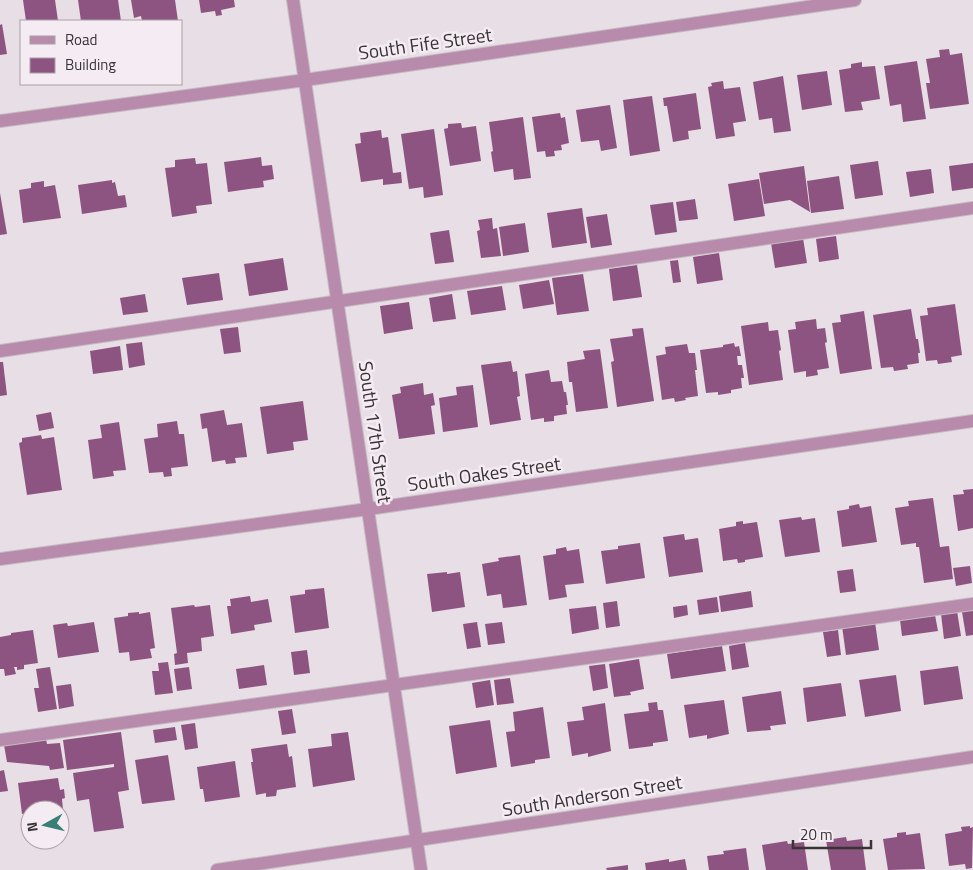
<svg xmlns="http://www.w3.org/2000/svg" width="973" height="870" font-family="'Titillium Web',sans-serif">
<rect width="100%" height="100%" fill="#e8dee5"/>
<g fill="#8d5481">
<polygon points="23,0 55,0 58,21 26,21"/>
<polygon points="78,0 118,0 121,21 81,21"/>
<polygon points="131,0 175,0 178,21 142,21 141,16 134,18"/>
<polygon points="199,0 234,0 235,7 221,10 222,15 216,16 215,11 201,13"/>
<polygon points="2,24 7,54 0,55 0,25"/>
<polygon points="949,49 950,55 962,53 969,104 930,109 926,83 930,83 926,59 940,57 939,50"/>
<polygon points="917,61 926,119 903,122 901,104 890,106 884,66"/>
<polygon points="862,62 862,67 875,66 880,99 861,102 863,110 845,112 839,70 851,68 851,64"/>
<polygon points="827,71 832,105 802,110 797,75"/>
<polygon points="783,76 791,131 774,133 772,118 759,120 753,82"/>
<polygon points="723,81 724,89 740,87 746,121 733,123 735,136 716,139 708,87 712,86 711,83"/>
<polygon points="696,93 701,129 688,131 689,139 673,142 667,106 664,106 663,98"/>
<polygon points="652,96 660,151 630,156 623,100"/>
<polygon points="610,105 617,148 601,151 599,140 581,142 576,110"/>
<polygon points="560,113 561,118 565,117 569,143 561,145 562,150 554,151 555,156 546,157 545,151 537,152 532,117"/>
<polygon points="523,117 531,178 514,180 513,169 494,172 491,152 493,151 489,122"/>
<polygon points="461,123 462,128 476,126 481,161 450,166 444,129 448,128 448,124"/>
<polygon points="434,129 443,195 424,198 423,187 409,189 401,134"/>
<polygon points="381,130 382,138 388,137 393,173 401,172 402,183 383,185 383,179 361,182 355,144 361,143 360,133"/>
<polygon points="261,157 262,166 272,165 274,179 263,181 264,187 228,192 224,162"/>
<polygon points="195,158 196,164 207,163 212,204 196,206 197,213 172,217 165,168 175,167 175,160"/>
<polygon points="878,161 883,195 855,199 850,165"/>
<polygon points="973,163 973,188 952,191 949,166"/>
<polygon points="804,166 810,212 790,200 764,204 759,173"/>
<polygon points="931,169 934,193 910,197 906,172"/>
<polygon points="839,176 844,209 811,213 807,181"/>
<polygon points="759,179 765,216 734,221 728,184"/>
<polygon points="112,180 112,183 115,182 118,196 125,195 127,207 82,214 78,185"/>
<polygon points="44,181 44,187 55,185 61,218 23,223 19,190 31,188 31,183"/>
<polygon points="0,193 7,234 0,235"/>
<polygon points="695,199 698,219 679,221 676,202"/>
<polygon points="673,202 677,232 655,235 650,205"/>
<polygon points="582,208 587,243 552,248 547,213"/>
<polygon points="607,214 612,245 591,248 586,217"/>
<polygon points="492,218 493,229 497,228 501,256 481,258 477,231 480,230 478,220"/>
<polygon points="525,223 529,252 503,256 499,227"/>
<polygon points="449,230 454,262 435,264 430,233"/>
<polygon points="836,236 839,259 819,262 816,239"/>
<polygon points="803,238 807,263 775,268 771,243"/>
<polygon points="719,253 723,280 697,284 693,257"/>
<polygon points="283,258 288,290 249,296 244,264"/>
<polygon points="678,260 681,282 673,283 670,261"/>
<polygon points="637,265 642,297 613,301 609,269"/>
<polygon points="219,273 223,300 187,305 182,278"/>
<polygon points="583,274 589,311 557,315 552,278"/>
<polygon points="549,280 554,304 523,309 519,285"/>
<polygon points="502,286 506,310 471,315 467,291"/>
<polygon points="145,294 148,312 123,315 120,298"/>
<polygon points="452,294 456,319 433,322 429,298"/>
<polygon points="409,302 413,329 384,334 380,306"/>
<polygon points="955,304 962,355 951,357 952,362 938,364 937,360 926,361 920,316 928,315 927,308"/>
<polygon points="911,309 916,339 918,339 920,353 918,353 919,363 907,365 908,369 894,371 893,367 881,368 873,315"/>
<polygon points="864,311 872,369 840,374 832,323 841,322 840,315"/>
<polygon points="816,319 817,329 825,328 827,342 825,343 829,368 817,370 818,375 806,377 806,371 794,373 788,330 796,329 795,322"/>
<polygon points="768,322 769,331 778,330 781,350 779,351 783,380 749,385 741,326"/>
<polygon points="238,327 241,352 224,354 220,329"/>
<polygon points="643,328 654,401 617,407 611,362 614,361 610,339 633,336 632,329"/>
<polygon points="142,342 145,365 129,368 126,344"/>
<polygon points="734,343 735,347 739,346 741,356 737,356 738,365 742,365 744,378 741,378 742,388 731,390 731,393 718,395 718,392 706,393 700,350 723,347 723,345"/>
<polygon points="687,344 689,353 695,353 697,370 695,370 698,396 685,398 686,400 675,402 674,398 662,400 656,356 666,354 665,347"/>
<polygon points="120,346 123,370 93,374 90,351"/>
<polygon points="600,349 608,408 576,412 572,382 569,382 567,362 585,359 583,351"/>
<polygon points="511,361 513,372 517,371 520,396 517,397 521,420 490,425 481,365"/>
<polygon points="0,362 3,362 7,395 0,396"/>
<polygon points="549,370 551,382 562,381 564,392 566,392 568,405 566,405 567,414 554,416 554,421 544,422 544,418 531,420 525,374"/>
<polygon points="423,383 424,395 433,393 435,405 431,406 435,434 399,439 392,395 401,393 400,387"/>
<polygon points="473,385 478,427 443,432 439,398 457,395 456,387"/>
<polygon points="303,401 308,440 293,442 294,450 267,454 260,407"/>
<polygon points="224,410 227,425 242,423 247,457 235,458 236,463 226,464 225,460 212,462 207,428 202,429 200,414"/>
<polygon points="51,412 54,428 39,431 36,415"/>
<polygon points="177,421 179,434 184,434 188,466 171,468 172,476 164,477 163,472 149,473 144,439 158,437 157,424"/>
<polygon points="119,422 126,470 113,471 114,476 93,479 88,440 102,438 100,425"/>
<polygon points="41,435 42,439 54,437 62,490 27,495 19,443 22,442 22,438"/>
<polygon points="973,489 973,528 958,531 953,495 964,494 963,490"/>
<polygon points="933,498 940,547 949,546 953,579 924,583 919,547 916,547 916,543 901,545 895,508 909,506 908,501"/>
<polygon points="859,504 860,508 871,506 877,542 842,547 837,511 849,509 849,506"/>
<polygon points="801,517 802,520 815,518 820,552 785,557 779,520"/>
<polygon points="743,521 743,524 757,522 763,557 745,560 745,562 738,563 737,559 723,561 719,529 736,526 736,522"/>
<polygon points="684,534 685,540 698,538 703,572 669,577 663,537"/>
<polygon points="640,543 645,578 606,584 601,551 618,549 618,546"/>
<polygon points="566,547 567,551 579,549 584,583 565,585 567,597 549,600 543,556 556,554 556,549"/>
<polygon points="520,555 527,605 503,608 501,594 487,596 482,564 499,561 498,558"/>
<polygon points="970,566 972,583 956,586 953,568"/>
<polygon points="853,569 856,591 840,593 837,571"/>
<polygon points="447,572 447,574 460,572 465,607 432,612 427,574"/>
<polygon points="324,588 329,628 295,633 290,596 305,594 305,590"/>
<polygon points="751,591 753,607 721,612 719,596"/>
<polygon points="250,596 251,602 268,599 272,622 254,625 255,630 231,634 227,606 231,606 230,599"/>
<polygon points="717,597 719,612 699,615 697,600"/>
<polygon points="617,601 620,626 606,628 603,603"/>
<polygon points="194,605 195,607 210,605 214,636 201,638 202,651 187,653 188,663 175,665 174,654 177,653 171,608"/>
<polygon points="687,605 688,615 674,618 673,607"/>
<polygon points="596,606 599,629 572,634 569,609"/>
<polygon points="973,610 973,635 966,636 962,612"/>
<polygon points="957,611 961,636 944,639 941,614"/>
<polygon points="139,612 139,614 150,612 155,648 150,649 152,658 130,661 129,652 119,653 114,618 128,616 128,613"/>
<polygon points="935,615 938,631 902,636 900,620"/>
<polygon points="94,622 99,652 58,658 53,625 67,623 68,626"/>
<polygon points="477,622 481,647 467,649 463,624"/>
<polygon points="502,622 505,643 488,645 485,624"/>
<polygon points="875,622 879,650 846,655 842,626"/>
<polygon points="33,630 38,663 24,665 24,669 17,670 17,667 14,667 16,674 5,676 4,669 0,669 0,637 11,635 11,633"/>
<polygon points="838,630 841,655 827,657 823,632"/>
<polygon points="745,643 749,667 732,670 729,646"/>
<polygon points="722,646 726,671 671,679 667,654"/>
<polygon points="307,650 310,673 294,675 291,652"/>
<polygon points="639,659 644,689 630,692 631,695 614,697 609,664"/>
<polygon points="168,662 173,693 155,695 152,671 159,671 158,663"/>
<polygon points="605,664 608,688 593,691 589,666"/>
<polygon points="264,665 267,685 239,689 236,669"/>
<polygon points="958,666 963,699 924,705 920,671"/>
<polygon points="50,667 57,709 38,712 34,688 39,688 36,669"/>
<polygon points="189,667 192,689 177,691 174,669"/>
<polygon points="896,675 901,711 865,717 859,680"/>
<polygon points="510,678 514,703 497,705 494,680"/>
<polygon points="490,680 494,705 476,708 472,683"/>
<polygon points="841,683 846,716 807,722 803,688"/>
<polygon points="71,684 74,706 59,709 56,686"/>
<polygon points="781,691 786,724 770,726 771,730 747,732 742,697"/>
<polygon points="724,700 729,734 707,739 707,735 689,738 684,705"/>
<polygon points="657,702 658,710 663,710 668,741 653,743 653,746 629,749 624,714 649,711 648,703"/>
<polygon points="605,703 611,751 588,757 588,753 572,756 567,722 584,720 582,707"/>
<polygon points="543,707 550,758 535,760 535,763 511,767 506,732 515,731 513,712"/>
<polygon points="292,709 296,733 282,735 278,711"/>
<polygon points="490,720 497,767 456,774 449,726"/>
<polygon points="195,723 198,748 185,750 181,725"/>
<polygon points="175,727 177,740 155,743 153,730"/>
<polygon points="121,732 129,790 118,792 124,828 94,832 89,799 77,801 73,773 114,767 114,764 67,770 63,740"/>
<polygon points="348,732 355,780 313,787 308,749 332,746 331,734"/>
<polygon points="46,739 47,744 60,743 64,768 50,770 49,766 7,762 4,745"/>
<polygon points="287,744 289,757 292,756 296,787 277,790 276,796 266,797 266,793 256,795 251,762 253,762 251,749"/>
<polygon points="168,755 175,800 142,804 135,760"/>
<polygon points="235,761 240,797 205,802 203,789 200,789 197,767"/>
<polygon points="4,770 8,791 0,792 0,771"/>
<polygon points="58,778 60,790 64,789 65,798 62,799 63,810 30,810 30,813 22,814 18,783"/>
<polygon points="970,826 970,828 973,827 972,868 966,869 965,864 949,866 945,834 962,831 961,827"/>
<polygon points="906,832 906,835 920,833 925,869 888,870 883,839 897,837 897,833"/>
<polygon points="846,837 847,841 862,839 866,870 831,870 826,840"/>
<polygon points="787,841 788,844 804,842 808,870 766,870 762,845"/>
<polygon points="746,848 749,870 709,870 707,856 724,854 723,851"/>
<polygon points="669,859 669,862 685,859 687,870 646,870 645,863"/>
<polygon points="628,865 628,870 607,870 606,868"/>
</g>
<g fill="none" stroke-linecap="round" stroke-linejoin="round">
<defs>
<g id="lane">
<polyline points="0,351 973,208"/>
<polyline points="0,740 973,604"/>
</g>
<g id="street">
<polyline points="293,0 421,870"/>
<polyline points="0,121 305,80 855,0"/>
<polyline points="0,559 368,509 973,421"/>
<polyline points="217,870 973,757"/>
</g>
</defs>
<use href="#lane" stroke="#c5bcc2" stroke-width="14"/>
<use href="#street" stroke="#c5bcc2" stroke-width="14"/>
<use href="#lane" stroke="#b88bad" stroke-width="12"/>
<use href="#street" stroke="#b88bad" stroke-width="12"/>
</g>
<g text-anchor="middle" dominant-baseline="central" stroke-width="5" stroke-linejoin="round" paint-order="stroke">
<g font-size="19" fill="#373436" stroke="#f5ebf2">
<text transform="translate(425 43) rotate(-8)">South Fife Street</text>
<text transform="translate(376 432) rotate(82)">South 17th Street</text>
<text transform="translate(484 473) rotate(-8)">South Oakes Street</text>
<text transform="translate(592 795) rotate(-9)">South Anderson Street</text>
</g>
</g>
<rect x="20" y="20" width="162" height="65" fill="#f5ebf2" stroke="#a9a2a7"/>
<rect x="30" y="36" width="25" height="8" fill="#b88bad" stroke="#a9a2a7"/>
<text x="65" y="45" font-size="15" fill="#373436">Road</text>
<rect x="30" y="58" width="25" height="15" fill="#8d5481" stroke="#a9a2a7"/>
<text x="65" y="70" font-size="15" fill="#373436">Building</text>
<g transform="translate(45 825) rotate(262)"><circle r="24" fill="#f5ebf2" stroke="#a9a2a7"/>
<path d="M0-4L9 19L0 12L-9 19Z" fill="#387f76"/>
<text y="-8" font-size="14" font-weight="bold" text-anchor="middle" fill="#373436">N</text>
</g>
<path d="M793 840v8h78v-8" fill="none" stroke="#373436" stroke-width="2.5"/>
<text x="800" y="840" font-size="15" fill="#373436" stroke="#f5ebf2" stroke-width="4" paint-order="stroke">20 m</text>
</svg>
